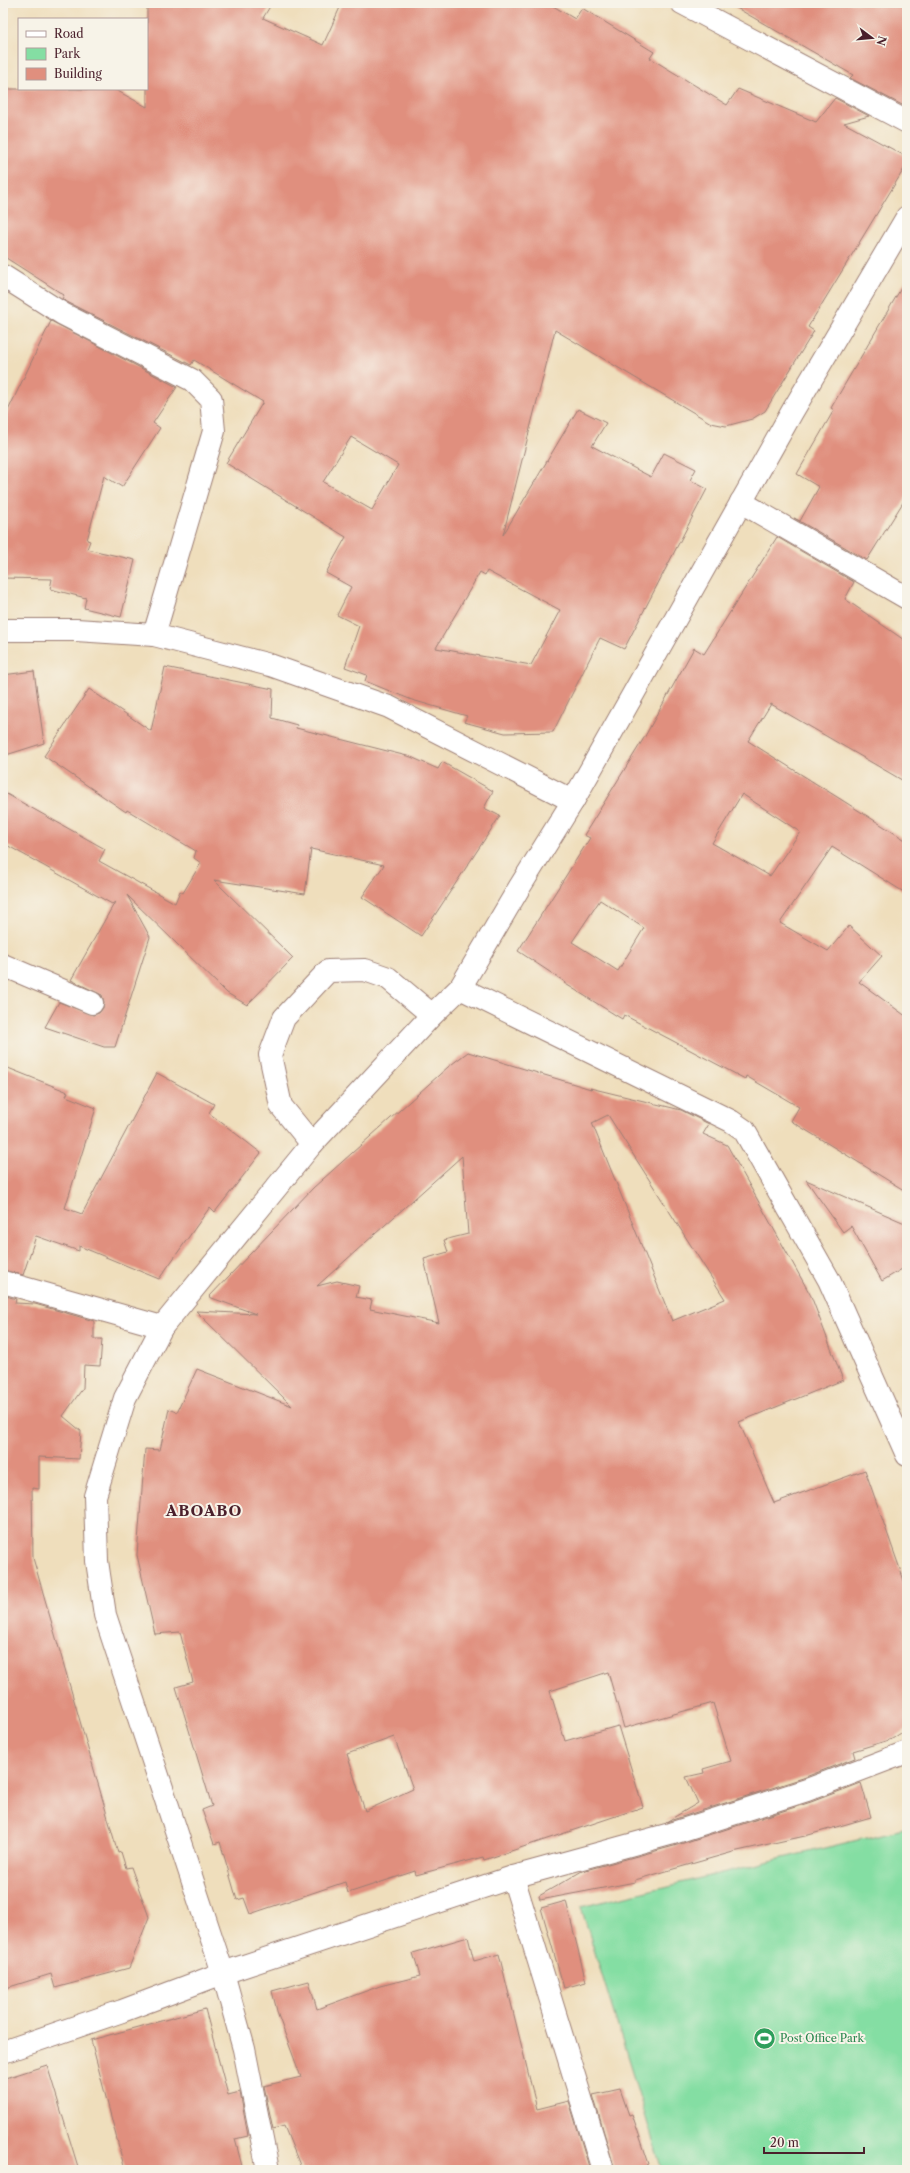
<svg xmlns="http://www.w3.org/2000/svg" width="910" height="2173" font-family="'Libre Caslon Text',serif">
<rect width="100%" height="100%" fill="#f7f3e8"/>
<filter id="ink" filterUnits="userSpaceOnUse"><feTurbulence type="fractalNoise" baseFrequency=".025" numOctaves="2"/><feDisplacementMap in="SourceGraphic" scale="8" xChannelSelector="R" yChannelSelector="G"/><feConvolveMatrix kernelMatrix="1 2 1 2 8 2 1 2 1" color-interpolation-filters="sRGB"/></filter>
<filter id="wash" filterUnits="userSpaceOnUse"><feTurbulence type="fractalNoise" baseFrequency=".012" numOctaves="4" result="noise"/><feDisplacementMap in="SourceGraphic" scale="16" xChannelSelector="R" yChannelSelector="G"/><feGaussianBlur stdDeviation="0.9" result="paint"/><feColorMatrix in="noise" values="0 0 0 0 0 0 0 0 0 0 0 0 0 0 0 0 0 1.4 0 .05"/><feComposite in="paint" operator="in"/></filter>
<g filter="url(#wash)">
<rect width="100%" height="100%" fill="#efdebc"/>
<polygon fill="#84dea3" stroke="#677e67" points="907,1828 907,2170 662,2170 581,1907"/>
<g id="blocks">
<g fill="#e08f7e" fill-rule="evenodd">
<path d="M147 3H272L263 18 323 45 342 3H548L575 19 582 8 654 52 650 58 727 105 738 89 816 122 835 98 869 116 844 123 907 157V164L808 327 814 331 765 411 752 419 726 426 711 423 555 330 503 535 578 409 606 423 592 446 651 477 664 453 696 469 690 480 707 489 624 649 600 638 553 732 505 733 464 722 467 716 412 700 365 681 367 675 345 667 359 626 337 615 351 587 326 573 346 537 226 463 263 402 194 360 191 365 69 303 62 299 64 295 3 256V89H114L147 107ZM351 437 398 465 372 510 323 482ZM487 571 560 610 531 665 436 648 480 572 485 575Z"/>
<polygon points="728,3 907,3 907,105 904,106 850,78 853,75"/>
<polygon points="907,278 907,496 867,560 794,518 800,521 819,487 797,474 834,410 831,408"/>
<polygon points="51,321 177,387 153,423 160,428 122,487 104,476 87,540 90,541 87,549 135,560 121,617 84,608 86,598 50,589 52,579 3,578 3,421"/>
<path d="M777 537 854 582 845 599 907 642V783L771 704 748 741 907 841V894L832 847 780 923 828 951 849 926 882 956 859 982 907 1017V1192L791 1121 799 1107 746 1076 745 1079 624 1015 622 1019 564 983 565 982 518 951 590 838 584 835 644 738 694 648 704 654ZM742 794 800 832 770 876 712 843ZM600 900 644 928 618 971 572 942Z"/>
<polygon points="165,667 273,689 272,718 297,725 296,728 411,757 438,769 442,762 493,791 484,808 500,816 421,936 362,897 384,865 311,849 305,894 214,880 293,958 247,1005 227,993 127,895 150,937 115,1047 104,1047 45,1027 59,1002 93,1015 99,1013 103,1008 104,1002 102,995 71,980 115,902 112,904 3,843 3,792 105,849 99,861 175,903 180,891 183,893 201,863 194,858 196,851 127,810 126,812 44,756 89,689 151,731"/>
<polygon points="34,671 44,743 3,756 3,675"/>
<path d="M468 1052 591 1089 590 1088 681 1110 709 1124 703 1134 727 1145 811 1296 843 1380 739 1422 774 1503 865 1470 907 1589V1729L892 1739 853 1751 855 1758 803 1778 666 1822 698 1803 686 1777 704 1773 703 1769 731 1761 713 1703 624 1728 608 1672 550 1691 565 1741 618 1726 643 1807 484 1860 483 1857 416 1875 415 1871 348 1893 345 1882 250 1914 244 1898 237 1900 220 1842 214 1844 202 1810 212 1806 176 1687 193 1682 180 1632 155 1634 137 1555 145 1449 160 1450 169 1409 177 1412 197 1369 292 1406 196 1311 256 1314 209 1297 313 1188 448 1067ZM608 1115 725 1299 672 1321 592 1123ZM462 1156 468 1234 444 1240 448 1252 424 1259 439 1323 370 1309 372 1300 356 1297 359 1286 337 1281 317 1286ZM394 1737 413 1789 365 1811 347 1754Z"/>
<polygon points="3,1066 68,1092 66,1096 96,1108 65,1208 82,1214 157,1073 214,1104 209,1113 261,1153 215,1212 210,1207 159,1279 79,1246 79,1251 36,1236 23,1275 3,1270"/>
<polygon points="806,1180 907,1224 907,1266 882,1281 851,1226 843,1232"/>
<polygon points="3,1295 16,1299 15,1303 35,1304 94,1321 94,1339 102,1339 100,1366 84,1365 83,1388 63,1416 81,1431 79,1459 39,1457 39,1489 32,1488 33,1558 118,1853 121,1852 126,1868 131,1867 149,1917 129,1968 55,1988 51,1974 3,1989"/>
<polygon points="861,1783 871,1817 805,1836 733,1852 635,1880 635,1882 540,1900 539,1896 582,1871 674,1846 811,1802"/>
<polygon points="566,1901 586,1982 564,1988 541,1908"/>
<polygon points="468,1937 474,1961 499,1954 537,2109 569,2101 590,2170 302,2170 284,2126 273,2129 264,2086 301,2077 278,2015 272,1991 309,1981 317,2009 380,1986 420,1976 413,1953"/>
<polygon points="205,2009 228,2095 240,2092 248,2136 235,2139 243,2170 125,2170 91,2040"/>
<polygon points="47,2065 79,2170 3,2170 3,2079"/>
<polygon points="620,2089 629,2115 632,2114 649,2164 647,2165 649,2170 615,2170 593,2095"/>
</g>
</g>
</g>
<g filter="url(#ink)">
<use href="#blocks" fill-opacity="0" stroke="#9c7e74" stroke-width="1"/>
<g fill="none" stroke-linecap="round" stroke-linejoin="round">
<defs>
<g id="minor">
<polyline points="682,3 907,122"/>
<polyline points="3,276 63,314 192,380 211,399 214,431 154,635"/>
<polyline points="741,502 907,598"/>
<polyline points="3,630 76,630 154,635 270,665 389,707 573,801"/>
<polyline points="3,965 92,1003"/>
<polyline points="460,988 731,1121 744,1130 829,1280 907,1455"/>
<polyline points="312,1144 281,1106 270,1055 284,1018 328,971 365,970 388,978 432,1015"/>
<polyline points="3,1282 162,1327"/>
<polyline points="513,1877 603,2170"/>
<polyline points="3,2052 122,2011 223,1973 513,1877 670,1834 807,1790 907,1752"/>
<polyline points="268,2170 244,2049 223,1973 105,1615 97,1561 95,1496 125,1398 162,1327 312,1144 432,1015 460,988 519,888 573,801 792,412 907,217"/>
</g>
</defs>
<use href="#minor" stroke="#9c7e74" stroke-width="24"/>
<use href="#minor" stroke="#fff" stroke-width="22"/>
</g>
</g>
<defs>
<symbol id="stadium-disc" viewBox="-11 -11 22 22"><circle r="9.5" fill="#2e9e5b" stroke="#f7f3e8"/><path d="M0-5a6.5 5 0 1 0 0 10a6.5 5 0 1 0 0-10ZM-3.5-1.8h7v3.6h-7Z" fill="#fff"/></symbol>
</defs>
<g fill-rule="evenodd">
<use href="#stadium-disc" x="752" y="2026" width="25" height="25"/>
</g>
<g text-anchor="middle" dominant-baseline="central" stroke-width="4" stroke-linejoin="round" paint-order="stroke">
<g font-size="11" fill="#27864d" stroke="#f7f3e8" text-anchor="start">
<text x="780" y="2038">Post Office Park</text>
</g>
<g font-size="15" font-weight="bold" letter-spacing="1" fill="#4a1f2b" stroke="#f7f3e8">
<text x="204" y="1510">ABOABO</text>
</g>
</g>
<rect width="910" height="2173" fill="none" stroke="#f7f3e8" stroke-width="16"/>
<rect x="18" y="18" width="130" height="72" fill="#f7f3e8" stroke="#b29e9c"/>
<rect x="26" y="31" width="20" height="6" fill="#ffffff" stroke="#b29e9c"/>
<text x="54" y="38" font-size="12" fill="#4a1f2b">Road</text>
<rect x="26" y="48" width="20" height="12" fill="#84dea3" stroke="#b29e9c"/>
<text x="54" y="58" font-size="12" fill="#4a1f2b">Park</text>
<rect x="26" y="68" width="20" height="12" fill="#e08f7e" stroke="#b29e9c"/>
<text x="54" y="78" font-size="12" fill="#4a1f2b">Building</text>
<g transform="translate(872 38) rotate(106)" stroke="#f7f3e8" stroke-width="3" paint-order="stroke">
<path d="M0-3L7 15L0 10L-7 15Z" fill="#4a1f2b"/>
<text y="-6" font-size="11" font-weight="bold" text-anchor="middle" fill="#4a1f2b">N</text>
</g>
<path d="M764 2147v6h100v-6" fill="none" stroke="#4a1f2b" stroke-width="2"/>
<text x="770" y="2147" font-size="12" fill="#4a1f2b" stroke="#f7f3e8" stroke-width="3" paint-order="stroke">20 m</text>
</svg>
